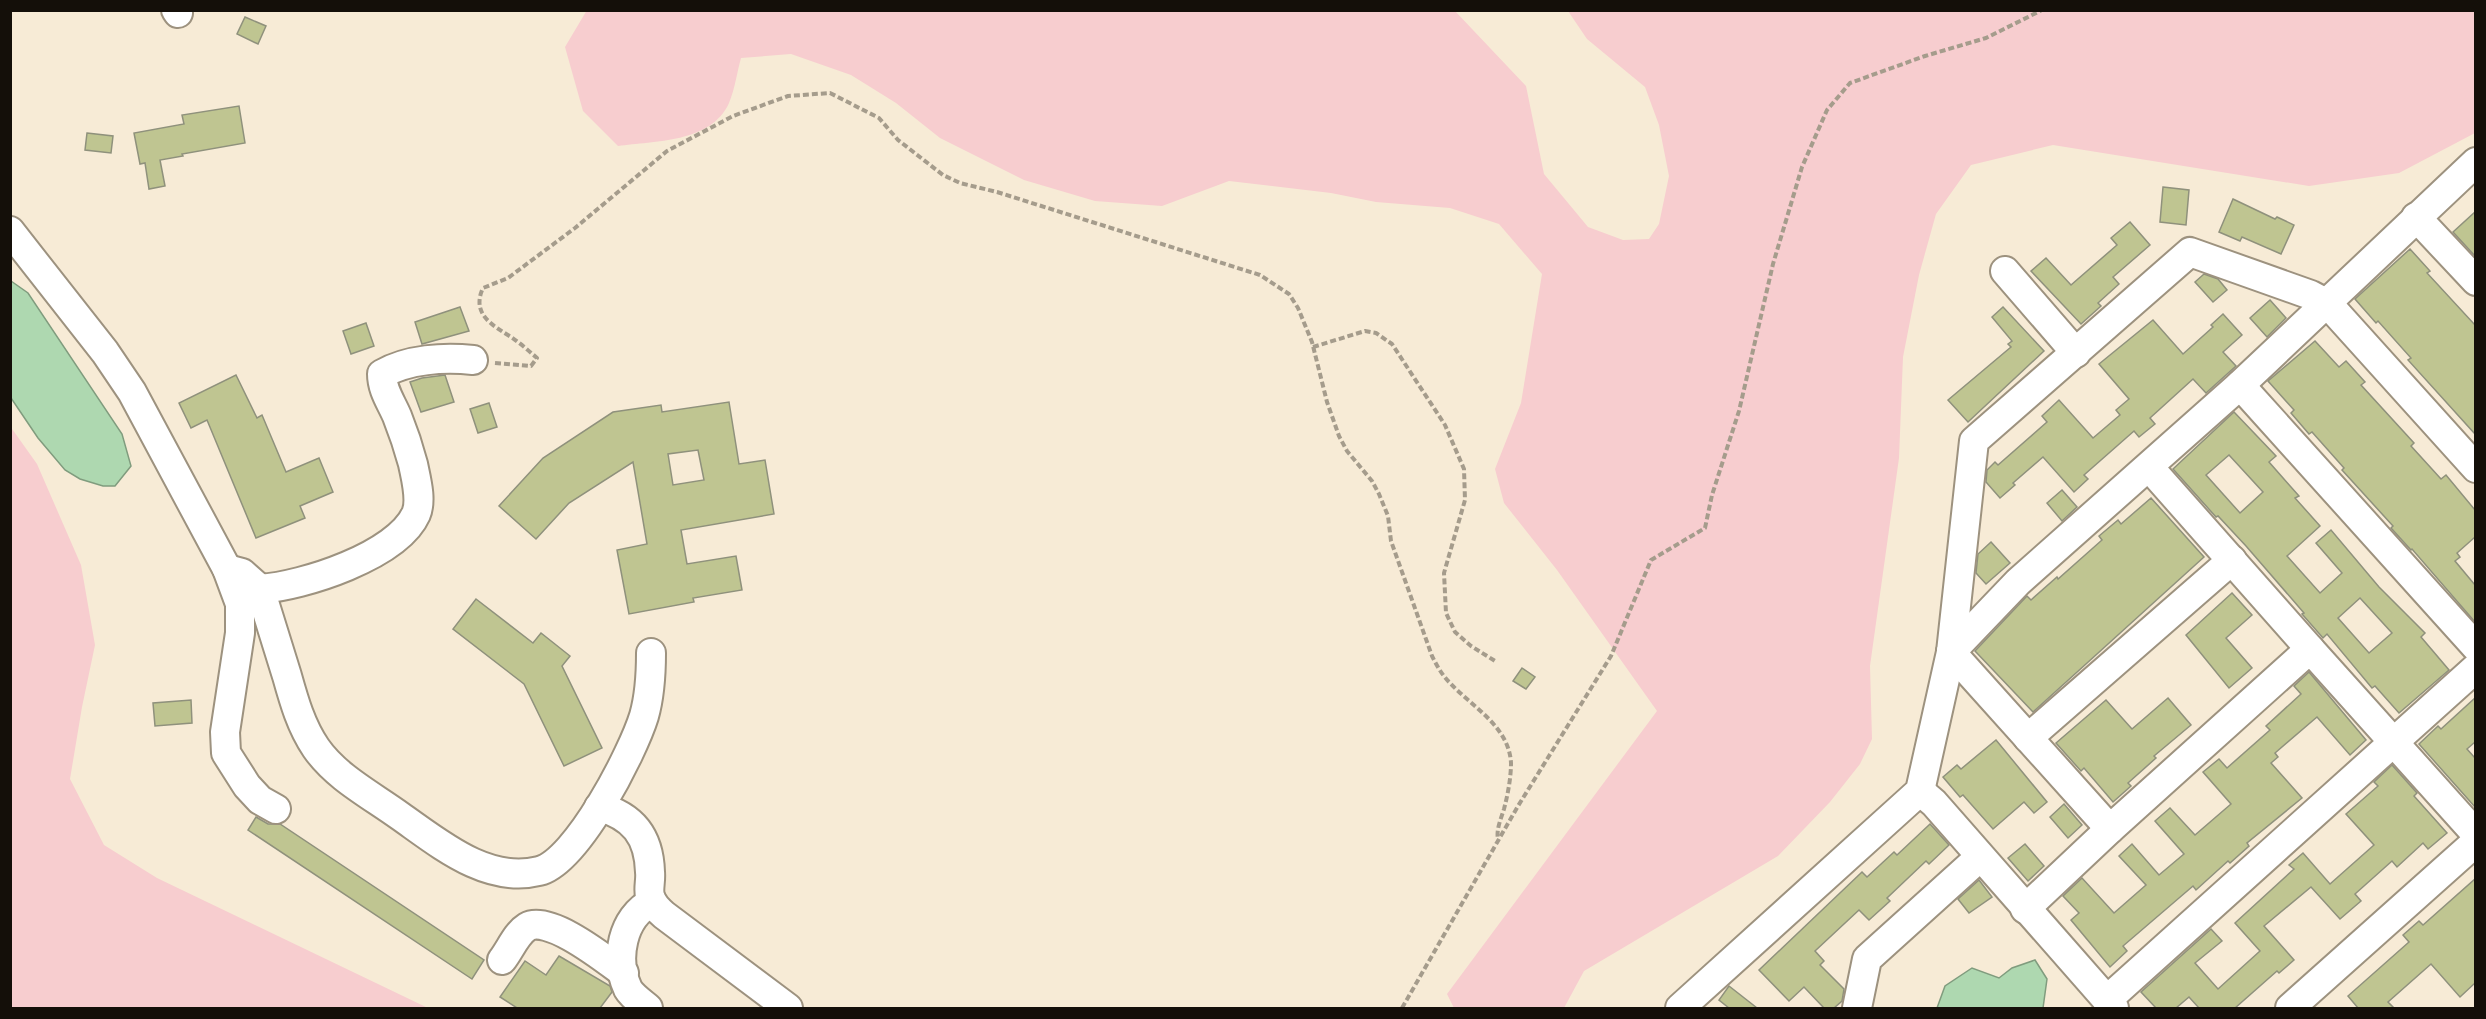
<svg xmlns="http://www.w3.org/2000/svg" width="2486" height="1019" font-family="Manrope,sans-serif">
<rect width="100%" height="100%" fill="#f7ebd6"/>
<g fill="#f7cdcf">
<path d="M587 10 1455 11 1526 86 1544 174 1588 227 1623 240 1649 239 1659 224 1669 176 1659 125 1645 87 1587 39 1568 11H2475V133L2399 173 2309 186 2053 145 1971 165 1936 214 1919 275 1903 357 1899 458 1870 666 1872 739 1860 764 1830 802 1778 856 1584 971 1564 1008H1454L1447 994 1657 711 1557 570 1504 503 1495 469 1521 403 1542 274 1499 224 1450 208 1376 202 1331 193 1229 181 1162 206 1095 201 1024 180 940 138 896 103 851 75 791 54 741 58C737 72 735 89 729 103 711 143 654 141 618 146L583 111 565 47Z"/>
<polygon points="10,426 37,464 81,565 95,645 82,707 70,779 104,845 157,878 428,1008 11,1008"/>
</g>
<g fill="#aed8b0" stroke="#809c7e" stroke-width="1.5">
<polygon points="11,281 28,293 122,434 131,466 115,486 103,486 80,479 65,470 38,438 11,398"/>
<polygon points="2035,960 2047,979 2043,1008 1937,1008 1945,986 1972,968 1999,978 2012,968"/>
</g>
<g fill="#bfc591" stroke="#8f917c" stroke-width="1.5" fill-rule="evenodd">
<polygon points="245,17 266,26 258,44 237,34"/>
<polygon points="239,106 245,143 182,154 183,156 160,160 165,186 149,189 145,163 140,164 134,133 184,124 182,115"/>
<polygon points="87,133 113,136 111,153 85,150"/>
<polygon points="2163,187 2189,190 2186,225 2160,222"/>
<polygon points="2233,199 2275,219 2277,217 2294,225 2281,254 2242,237 2240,241 2219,232"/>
<polygon points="2475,212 2475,256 2453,232"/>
<polygon points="2130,222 2150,245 2113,277 2119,284 2098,303 2101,306 2081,324 2031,271 2046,258 2071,285 2117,245 2111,238"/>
<polygon points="2410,249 2430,271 2427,273 2475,325 2475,434 2408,360 2411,358 2378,321 2376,323 2355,299"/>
<polygon points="2204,274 2218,279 2227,290 2213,302 2195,282"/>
<polygon points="2270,300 2286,318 2267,337 2250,318"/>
<polygon points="460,307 469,331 422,344 415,322"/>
<polygon points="2003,307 2044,351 1968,422 1948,400 2011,347 2008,344 2012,341 1992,317"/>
<polygon points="2223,314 2242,335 2223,352 2236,366 2206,393 2193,379 2150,418 2155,424 2139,437 2134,431 2084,475 2088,479 2074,492 2043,457 2013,483 2015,485 2000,498 1986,482 1987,470 1995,462 1998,465 2047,422 2042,416 2059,400 2093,438 2120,415 2116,410 2129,399 2099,364 2153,320 2183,354 2213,327 2211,325"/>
<polygon points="366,323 374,346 351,354 343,331"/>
<polygon points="2315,341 2339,367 2346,361 2365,382 2361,385 2414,443 2411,446 2441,479 2446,475 2475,510 2475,537 2457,553 2460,557 2455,561 2475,585 2475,622 2412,549 2411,550 2391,528 2393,526 2342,470 2344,468 2312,432 2309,434 2291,413 2294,410 2268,381"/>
<polygon points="236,375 257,418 262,415 286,472 319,458 333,492 300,506 305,518 256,538 207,420 191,428 179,403"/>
<polygon points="445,375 454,402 421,412 410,382 422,378"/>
<path d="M729 402 739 464 765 460 774 514 681 530 687 564 736 556 742 590 693 598 694 602 629 614 617 550 647 544 633 462 569 503 536 539 499 506 543 458 613 412 661 405 662 412ZM698 450 704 480 673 485 668 454Z"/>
<polygon points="489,403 497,427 478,433 470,409"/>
<path d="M2234 412 2276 456 2269 462 2299 496 2295 498 2320 526 2287 556 2320 593 2342 573 2316 543 2331 530 2379 587 2425 633 2421 637 2449 670 2399 713 2375 686 2372 688 2327 634 2323 638 2302 614 2304 613 2246 546 2218 516 2216 517 2173 469ZM2229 455 2263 492 2240 513 2206 475ZM2360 598 2392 633 2369 653 2338 618Z"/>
<polygon points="2062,490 2077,507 2062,521 2047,503"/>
<polygon points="2151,498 2204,557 2033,712 1975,651 2027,596 2031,600 2057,577 2058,579 2102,540 2099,536 2118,520 2121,524"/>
<polygon points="1991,542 2010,563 1986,584 1976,573 1978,554"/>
<polygon points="2232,593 2252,615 2226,638 2252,668 2229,688 2186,635"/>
<polygon points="476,599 533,643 541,633 570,656 562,666 602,748 564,766 524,684 453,629"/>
<polygon points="1522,668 1535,677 1526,689 1513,681"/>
<polygon points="2309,672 2366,740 2350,755 2317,717 2275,753 2278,757 2271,763 2302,798 2247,843 2249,846 2230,863 2228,861 2196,890 2193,886 2123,946 2127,951 2110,967 2071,920 2079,913 2063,896 2082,878 2114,913 2146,885 2119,856 2132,844 2159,875 2184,854 2155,821 2170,808 2195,835 2231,804 2203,772 2219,759 2227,768 2270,730 2266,726 2301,694 2294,686"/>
<polygon points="2168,698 2191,725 2154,756 2156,758 2128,783 2131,786 2113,802 2084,768 2081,771 2056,743 2106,700 2132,729"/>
<polygon points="2475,698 2475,742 2467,749 2475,758 2475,807 2419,744 2438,726 2441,729"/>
<polygon points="191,700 192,723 155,726 153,703"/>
<polygon points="1996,740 2047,802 2034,813 2024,802 1993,829 1963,795 1960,797 1943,777 1957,765 1961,769"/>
<polygon points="2392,765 2417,793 2414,796 2447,833 2428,849 2423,843 2397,867 2392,861 2355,894 2361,901 2340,919 2311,887 2264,926 2294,960 2279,973 2277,971 2235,1008 2199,1008 2189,997 2176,1008 2156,1008 2141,992 2211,929 2222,941 2195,963 2218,989 2260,951 2235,923 2294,869 2289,865 2303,853 2330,884 2374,845 2346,814 2378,786 2374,782"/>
<polygon points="2064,804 2082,825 2068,838 2050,817"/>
<polygon points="256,817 268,824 280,824 484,960 472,979 248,830"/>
<polygon points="1930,824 1949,845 1929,864 1926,861 1887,898 1890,901 1869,920 1859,910 1815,951 1824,961 1820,965 1844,989 1842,1001 1834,1008 1824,1008 1804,987 1789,1001 1759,970 1862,872 1867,877 1894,852 1897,855"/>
<polygon points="2025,844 2044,866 2028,881 2008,858"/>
<polygon points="2475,879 2475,983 2460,997 2431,964 2388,1002 2394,1008 2358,1008 2348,996 2409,942 2403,935 2419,921 2423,925"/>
<polygon points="1979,880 1992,897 1969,913 1958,899"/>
<polygon points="559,956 610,986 612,992 600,1008 517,1008 500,997 525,961 546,975"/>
<polygon points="1729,986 1757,1008 1729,1008 1719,1000"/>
</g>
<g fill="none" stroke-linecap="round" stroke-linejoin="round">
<defs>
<g id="minor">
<polyline points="176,10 178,13"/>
<polyline points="2416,217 2476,281"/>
<polyline points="10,231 105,352 132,392 227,569 240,604 240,633 225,732 226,753 247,786 260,800 276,809"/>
<polyline points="2005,271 2076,353"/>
<polyline points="2240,385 2476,647"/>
<polyline points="2149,467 2310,649"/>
<path d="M227 569 242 573 260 589C269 618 278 647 287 676 294 701 301 726 316 748 336 777 371 795 400 816 440 844 487 884 539 871 577 862 633 752 644 716 650 695 651 675 651 653"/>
<path d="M260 589C303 586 397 556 416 514 422 500 416 479 413 464 409 449 403 431 397 416 391 402 382 390 382 374 408 359 444 357 473 360"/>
<polyline points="1951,652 2110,829 2310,649 2476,834"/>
<polyline points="1951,652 2018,582 2240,385 2476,162"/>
<polyline points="2028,738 2232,560"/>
<polyline points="1920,791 1934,803 2114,1008"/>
<path d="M599 807C633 816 649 836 650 872 651 880 648 889 650 896 652 904 658 910 664 915L788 1008"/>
<polyline points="2025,909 2110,829"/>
<path d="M502 960C510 950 516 934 527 927 549 914 606 960 624 973"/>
<polyline points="2107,1000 2476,668"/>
<path d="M648 1008C642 1003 632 996 628 989 614 959 622 917 652 902"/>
<polyline points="1680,1008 1920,791 1951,652 1974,441 2190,252 2311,295 2328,304 2476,468"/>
<polyline points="1857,1008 1867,959 1980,857"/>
<polyline points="2290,1008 2476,842"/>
</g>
</defs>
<use href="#minor" stroke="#9d927f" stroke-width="32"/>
<g stroke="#a59c8c" stroke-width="4" stroke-dasharray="6 3" stroke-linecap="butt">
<polyline points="1313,347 1365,331 1376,333 1392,344 1445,425 1464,469 1465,500 1444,573 1446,613 1455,632 1471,646 1495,661"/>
<path d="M495 363 531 366 537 358C529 351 520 343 511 337 492 325 471 314 483 288L508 278 575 228 667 151 733 116 788 96 830 93 879 118 898 140 943 175 960 183 997 192 1260 275 1289 294 1298 308 1312 342 1327 402 1339 436 1347 451 1372 481 1379 494 1388 516 1391 541 1432 656C1437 666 1442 675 1450 683 1472 707 1509 726 1511 763 1511 777 1508 794 1504 809 1501 819 1496 829 1498 840"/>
<polyline points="1402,1008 1518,806 1611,656 1651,560 1705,528 1712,495 1739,411 1773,264 1802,167 1827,110 1850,83 1925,56 1986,38 2042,10"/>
</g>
<use href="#minor" stroke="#fff" stroke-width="28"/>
</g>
<rect width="2486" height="1019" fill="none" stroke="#140f09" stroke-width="24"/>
</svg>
